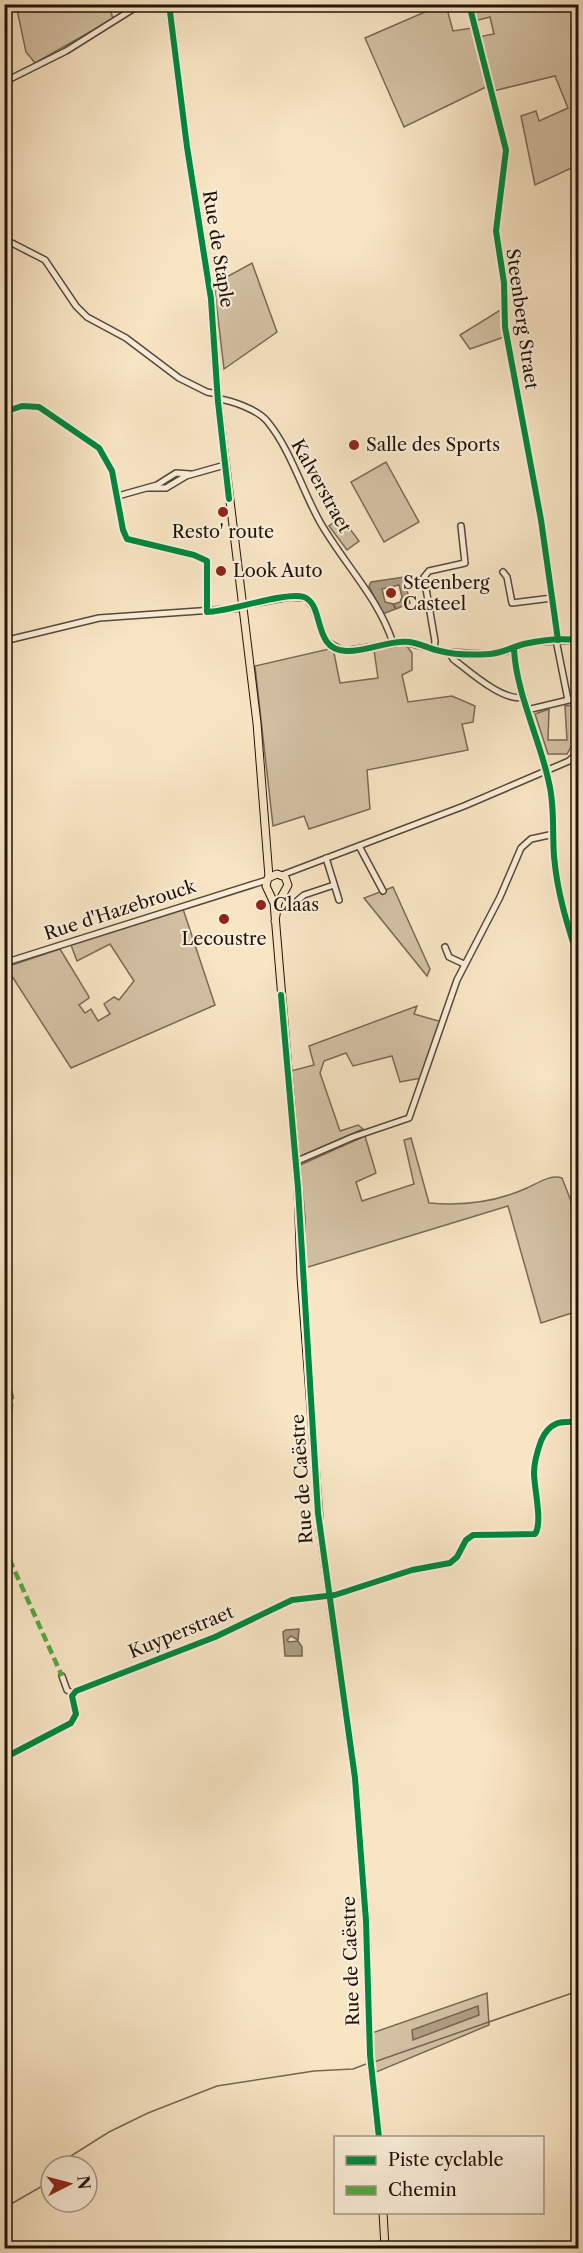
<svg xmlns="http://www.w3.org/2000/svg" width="583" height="2253" font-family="'Libre Caslon Text',serif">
<rect width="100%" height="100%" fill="#f8e5c4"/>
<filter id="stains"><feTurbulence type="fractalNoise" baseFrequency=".00333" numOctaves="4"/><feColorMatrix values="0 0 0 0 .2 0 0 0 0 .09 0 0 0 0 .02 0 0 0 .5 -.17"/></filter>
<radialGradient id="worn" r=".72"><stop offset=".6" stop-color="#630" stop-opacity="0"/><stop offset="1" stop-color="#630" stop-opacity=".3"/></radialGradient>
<g fill="#d3c1a4" stroke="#7a6a56" stroke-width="1.5">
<polygon points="16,5 109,5 113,19 35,63 26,52"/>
<polygon points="441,5 446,5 453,31 472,28 486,87 404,127 365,38"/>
<polygon points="470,5 573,5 578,15 578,165 535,185 521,116 536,111 539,121 568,108 555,76 493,91 478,37 494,34 490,17 474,21"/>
<polygon points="252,263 277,332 224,369 214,284"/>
<polygon points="502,309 504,337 470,349 460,335"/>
<polygon points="386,462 419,522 384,542 351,482"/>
<polygon points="341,517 359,541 347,550 329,526"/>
<polygon points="406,645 412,653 412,670 402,675 408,702 452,696 475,706 473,722 462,724 468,750 367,770 370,809 309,829 304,816 273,826 255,666 329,649 334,653 340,683 378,678 374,650"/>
<polygon points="573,705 575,707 577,736 567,754 548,754 535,714 549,709 548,740 567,740 565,706"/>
<polygon points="393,887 430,969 427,976 364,898"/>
<polygon points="183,909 215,1005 71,1068 6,967 60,949 88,995 89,998 79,1005 85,1013 91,1009 98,1021 110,1014 104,1004 114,997 119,1000 134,981 110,944 77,961 71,945"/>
<polygon points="417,1006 414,1014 442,1022 421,1078 400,1082 392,1056 353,1066 346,1053 324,1061 320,1073 340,1131 358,1125 363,1129 299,1157 291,1071 314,1065 309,1046"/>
<path d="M365 1136 376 1173 356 1182 362 1201 414 1184 404 1140 411 1138 429 1203C462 1206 496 1202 527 1188 538 1183 551 1174 562 1178L578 1219V1311L541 1323 508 1206 305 1268V1217L300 1165Z"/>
<polygon points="487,1993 489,2025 374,2073 372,2033"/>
</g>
<g fill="#af9e84" stroke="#766653" stroke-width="1.5">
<polygon points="404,577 410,603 396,609 394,604 400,602 402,597 399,585 382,589 385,602 393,604 395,609 383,614 369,586 371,582"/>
<polygon points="299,1629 298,1640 291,1636 287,1640 289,1642 298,1641 302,1647 302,1656 285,1656 283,1632 286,1630"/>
<polygon points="478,2006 479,2015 413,2040 412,2030"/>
</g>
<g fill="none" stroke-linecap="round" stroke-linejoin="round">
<g stroke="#766653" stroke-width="1.5">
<polyline points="577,4 578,7"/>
<polyline points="374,2062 578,1991"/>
<polyline points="55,2166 109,2132 148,2113 217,2086 314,2071 353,2069 366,2064"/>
<polyline points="4,2208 51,2181"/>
</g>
<defs>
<g id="minor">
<polyline points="469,4 506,150 496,231 504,283 505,327 541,520 558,640"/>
<polyline points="4,82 66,51 141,4"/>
<polyline points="4,239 45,260 76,306 87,317 126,338 179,378 207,392 217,394"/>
<path d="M218 399C231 400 258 410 267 421 291 450 302 490 320 522 344 564 378 597 393 643"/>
<polyline points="4,412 22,406 39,407 99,448 112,471 123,530 127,539 194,555 207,561 207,612"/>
<polyline points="148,488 166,488 186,476 225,465"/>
<polyline points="118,496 157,485 176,473 190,474"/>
<polyline points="503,572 507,577 512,603 552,598"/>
<polyline points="241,606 289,597 306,598 313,607 326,641 343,651 405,642 445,652 487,654 514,650 518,646 534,642 578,640"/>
<polyline points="556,640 568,700"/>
<polyline points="4,641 99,618 242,608"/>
<polyline points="434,649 435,641 424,577 429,571 465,563 461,526"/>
<path d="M514 650C517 696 540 739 549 783 555 807 552 831 554 856 557 892 567 924 578 958"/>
<path d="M450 653 453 659C469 671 504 703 524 697"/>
<polyline points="527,710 573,699 577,703 578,715"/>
<polyline points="359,846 383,891"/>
<polyline points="326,858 339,900"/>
<polyline points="282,875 464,806 569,761 574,756 578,743"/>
<polyline points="298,900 304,895 334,885"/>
<polyline points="445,947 449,957 464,964"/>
<polyline points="4,963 267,880"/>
<polyline points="295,1162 353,1137 409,1118 457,980 500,897 521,848 531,839 554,834"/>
<polyline points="62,1676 67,1690 73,1694"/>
<path d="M4 1758 71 1723 76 1714 72 1696 76 1691 215 1637 292 1600 335 1595 412 1570 450 1563 457 1557 466 1540 473 1535 535 1534C543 1523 534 1488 534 1473 534 1462 537 1452 541 1441 549 1422 560 1421 578 1422"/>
</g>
<g id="major">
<polyline points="169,4 187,147 211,299 218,402 257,723 269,877"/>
<polyline points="275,921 278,903 288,885 285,877 277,874 268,878 266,886 274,903 298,1188 301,1277 320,1529 355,1778 366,1921 370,2055 379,2138"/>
<polyline points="383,2212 385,2248"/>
</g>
</defs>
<use href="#minor" stroke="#574838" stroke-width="8"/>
<use href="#major" stroke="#211309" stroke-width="9"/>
<use href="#minor" stroke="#faeed9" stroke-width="5"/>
<use href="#major" stroke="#f8e5c4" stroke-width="7"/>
<g stroke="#52a841" stroke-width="4.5" stroke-dasharray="9 4.5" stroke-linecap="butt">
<polyline points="4,1364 12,1398 4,1459"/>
<polyline points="4,1547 62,1676"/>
</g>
<defs>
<g id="cycleway">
<polyline points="169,4 187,147 211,299 218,402 229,499"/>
<polyline points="469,4 506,150 496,231 504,283 505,327 541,520 558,640"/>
<path d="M4 412 22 406 39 407 99 448 112 471 123 530 127 539 194 555 207 561V612C230 612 285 591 304 597 325 605 312 650 346 651 367 652 388 640 409 642 420 643 429 649 440 651 455 655 475 655 490 654 503 653 512 647 524 644 541 640 561 638 578 640"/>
<path d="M514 650C517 696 540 739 549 783 555 807 552 831 554 856 557 892 567 924 578 958"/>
<polyline points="281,995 298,1188 318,1513 355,1778 366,1921 370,2055 379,2138"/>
<path d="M4 1758 71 1723 76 1714 72 1696 76 1691 215 1637 292 1600 335 1595 412 1570 450 1563 457 1557 466 1540 473 1535 535 1534C543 1523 534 1488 534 1473 534 1462 537 1452 541 1441 549 1422 560 1421 578 1422"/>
</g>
</defs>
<use href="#cycleway" stroke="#faeed9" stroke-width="10"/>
<use href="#cycleway" stroke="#00873e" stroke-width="6"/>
</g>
<g fill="#8f2418" stroke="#faeed9" stroke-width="2">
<circle cx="354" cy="445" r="6"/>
<circle cx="223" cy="512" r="6"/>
<circle cx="221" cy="571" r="6"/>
<circle cx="391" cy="593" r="6"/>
<circle cx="261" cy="905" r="6"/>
<circle cx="224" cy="919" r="6"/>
</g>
<g text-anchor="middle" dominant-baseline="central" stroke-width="4.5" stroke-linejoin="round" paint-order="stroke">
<g font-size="18" fill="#211309" stroke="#faeed9">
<text transform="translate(218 249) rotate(81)">Rue de Staple</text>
<text transform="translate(522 319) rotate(82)">Steenberg Straet</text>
<text transform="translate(321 486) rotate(61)">Kalverstraet</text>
<text transform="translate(120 910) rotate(-18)">Rue d'Hazebrouck</text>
<text transform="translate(302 1479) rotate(-94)">Rue de Caëstre</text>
<text transform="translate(181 1632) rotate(-22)">Kuyperstraet</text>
<text transform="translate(351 1961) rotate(-92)">Rue de Caëstre</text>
</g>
<g font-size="18" fill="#211309" stroke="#faeed9" text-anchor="start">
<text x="366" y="445">Salle des Sports</text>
<text x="223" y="532" text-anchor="middle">Resto' route</text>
<text x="233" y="571">Look Auto</text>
<text x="403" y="583">Steenberg<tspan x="403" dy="21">Casteel</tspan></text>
<text x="273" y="905">Claas</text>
<text x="224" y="939" text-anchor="middle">Lecoustre</text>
</g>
</g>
<rect width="583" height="2253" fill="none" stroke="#f8e5c4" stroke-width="24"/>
<rect x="6" y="6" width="571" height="2241" fill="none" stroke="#211309" stroke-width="3"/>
<rect x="12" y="12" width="559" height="2229" fill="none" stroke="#211309" stroke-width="1.5"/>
<rect x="334" y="2136" width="210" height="78" fill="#faeed9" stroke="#a39686" stroke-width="1.5"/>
<rect x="346" y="2156" width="30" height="9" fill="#00873e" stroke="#a39686" stroke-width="1.5"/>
<text x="388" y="2166" font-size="18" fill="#211309">Piste cyclable</text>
<rect x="346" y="2186" width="30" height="9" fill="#52a841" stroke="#a39686" stroke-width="1.5"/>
<text x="388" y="2196" font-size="18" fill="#211309">Chemin</text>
<g transform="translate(69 2184) rotate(84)"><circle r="28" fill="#faeed9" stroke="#a39686" stroke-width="1.5"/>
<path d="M0-4.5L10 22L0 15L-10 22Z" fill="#8f2418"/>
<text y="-9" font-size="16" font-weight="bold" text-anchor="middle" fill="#211309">N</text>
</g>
<rect width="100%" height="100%" filter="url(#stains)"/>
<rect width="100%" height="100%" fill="url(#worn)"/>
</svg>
